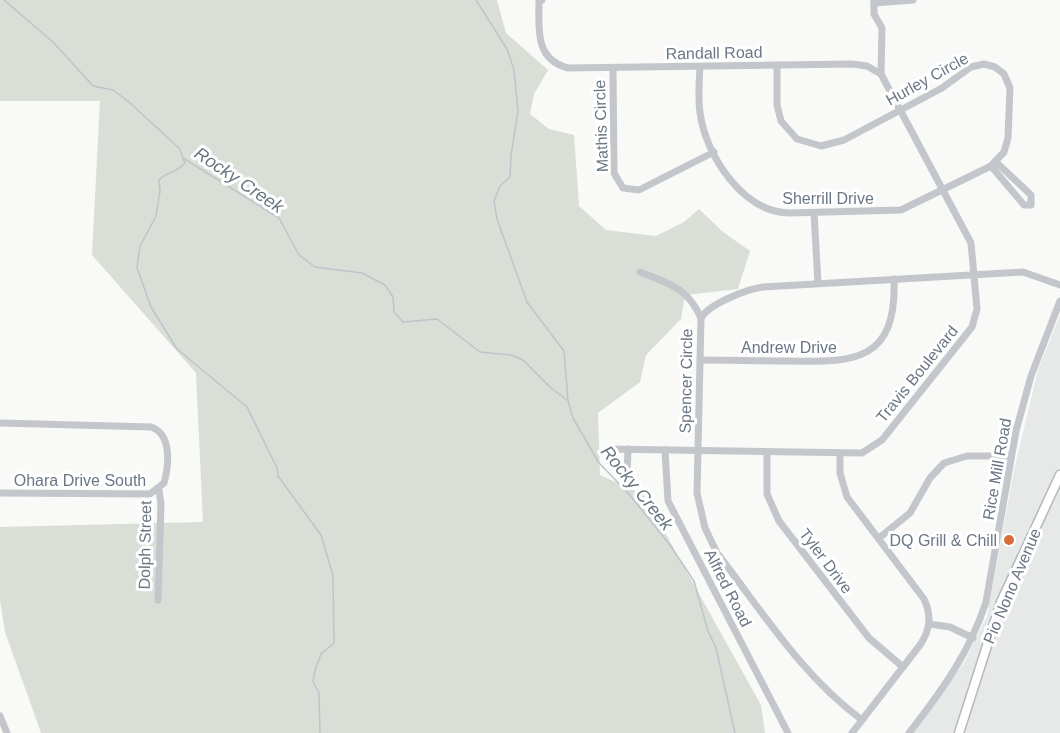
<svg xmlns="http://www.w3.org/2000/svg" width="1060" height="733" font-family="Arial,sans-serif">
<rect width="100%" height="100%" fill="#f9f9f7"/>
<polygon fill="#e7e8e8" points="1060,315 1060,733 912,733 965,661 987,616 1014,470 1038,370"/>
<polygon fill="#d9ded7" points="0,0 497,0 506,33 548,70 534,94 530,114 549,129 574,135 579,206 606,230 656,236 684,222 699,209 723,232 750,251 738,289 685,295 681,319 646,355 640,382 598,413 600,475 644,495 761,705 765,733 41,733 5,632 0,600 0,527 203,522 196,373 92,255 100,101 0,101"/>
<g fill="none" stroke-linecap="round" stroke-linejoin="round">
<g stroke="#bdc5cb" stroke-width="1.5">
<polyline points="4,0 54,43 93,86 113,90 129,102 179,148 183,158 279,218 299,255 315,267 362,273 385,285 393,297 394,312 403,322 437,319 480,352 511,355 523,360 551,388 567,400"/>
<polyline points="476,0 507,49 514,70 518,111 511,155 510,177 500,186 494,201 497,219 527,302 564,351 568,401 573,418 599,463 629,494 670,545 694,581 708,631 716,648 735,733"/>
<path d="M183 159 185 163C178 172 166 172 159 180L160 191 156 216 140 246 137 268 151 307 177 349 247 407 277 468 278 476 321 535 333 576 334 643 321 654 315 670 313 682 319 693 320 733"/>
</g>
<defs>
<polyline id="major" points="959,733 1001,602 1060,475"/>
</defs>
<use href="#major" stroke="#b4b8bd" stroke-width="11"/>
<g stroke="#c3c6ca" stroke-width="7">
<path d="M542 0H539C539 28 534 59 568 68L852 64 867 66 881 74"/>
<polyline points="874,3 913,0"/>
<path d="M700 67C699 82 698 98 700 113 706 156 743 212 789 213L901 210 991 166 1004 152 1008 138 1010 88 1004 74 995 67 984 64 971 67 942 88 844 140 821 146 797 139 781 121 777 105V65"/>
<polyline points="613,68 614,173 623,188 639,190 714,152"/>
<polyline points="991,166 1024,205 1031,205 1031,195 996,162"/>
<polyline points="814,213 818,283"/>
<path d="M640 272C670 284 687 287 701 318"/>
<path d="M700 360C729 360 759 361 788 361 855 363 897 361 894 279"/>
<path d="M0 423 151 427C172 434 169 465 164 483L150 494 0 493"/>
<polyline points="607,449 862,453 882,440 972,327 977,309 971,243 881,74 882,28 874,14 874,0"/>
<polyline points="665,450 668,501 788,733"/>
<polyline points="767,452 767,494 779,521 869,638 903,667"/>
<path d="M840 454V473L847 497 924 599C932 616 930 630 920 645L852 733"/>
<polyline points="627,475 628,449"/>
<polyline points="879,538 910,513 930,478 944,463 967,456 1011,456"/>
<polyline points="158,600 161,504 159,490"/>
<polyline points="929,624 950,627 973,638"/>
<polyline points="0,716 7,733"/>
<path d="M862 720C802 676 762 611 717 553L705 528 697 493 701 318C709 304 747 289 763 287L1023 272 1060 285"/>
<path d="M909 733C941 692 970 652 986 602L1016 431 1031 376 1060 301"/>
</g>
<use href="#major" stroke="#fff" stroke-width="8"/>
</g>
<circle fill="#d66d3b" stroke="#fff" stroke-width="2" cx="1009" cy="540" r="6"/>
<g text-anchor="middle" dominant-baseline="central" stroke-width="6" stroke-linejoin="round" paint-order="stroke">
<g font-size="16" fill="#6b7786" stroke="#fff">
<text transform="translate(714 53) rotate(-1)">Randall Road</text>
<text transform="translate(927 79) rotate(-29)">Hurley Circle</text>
<text transform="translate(601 126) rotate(-92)">Mathis Circle</text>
<text x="828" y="198">Sherrill Drive</text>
<text x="789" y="347">Andrew Drive</text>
<text transform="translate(917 374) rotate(-51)">Travis Boulevard</text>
<text transform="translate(686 381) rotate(-89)">Spencer Circle</text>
<text transform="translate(997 469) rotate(-80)">Rice Mill Road</text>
<text x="80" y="480">Ohara Drive South</text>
<text transform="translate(145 545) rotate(-89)">Dolph Street</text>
<text transform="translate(826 561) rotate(53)">Tyler Drive</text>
<text transform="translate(1012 586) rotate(-67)">Pio Nono Avenue</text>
<text transform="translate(728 588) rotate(63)">Alfred Road</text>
</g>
<g font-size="16" fill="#6b7786" stroke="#fff" text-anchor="end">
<text x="997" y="540">DQ Grill &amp; Chill</text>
</g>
<g font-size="18" font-style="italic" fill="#677781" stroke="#fff">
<text transform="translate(239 180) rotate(34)">Rocky Creek</text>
<text transform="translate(637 488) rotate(51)">Rocky Creek</text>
</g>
</g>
</svg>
